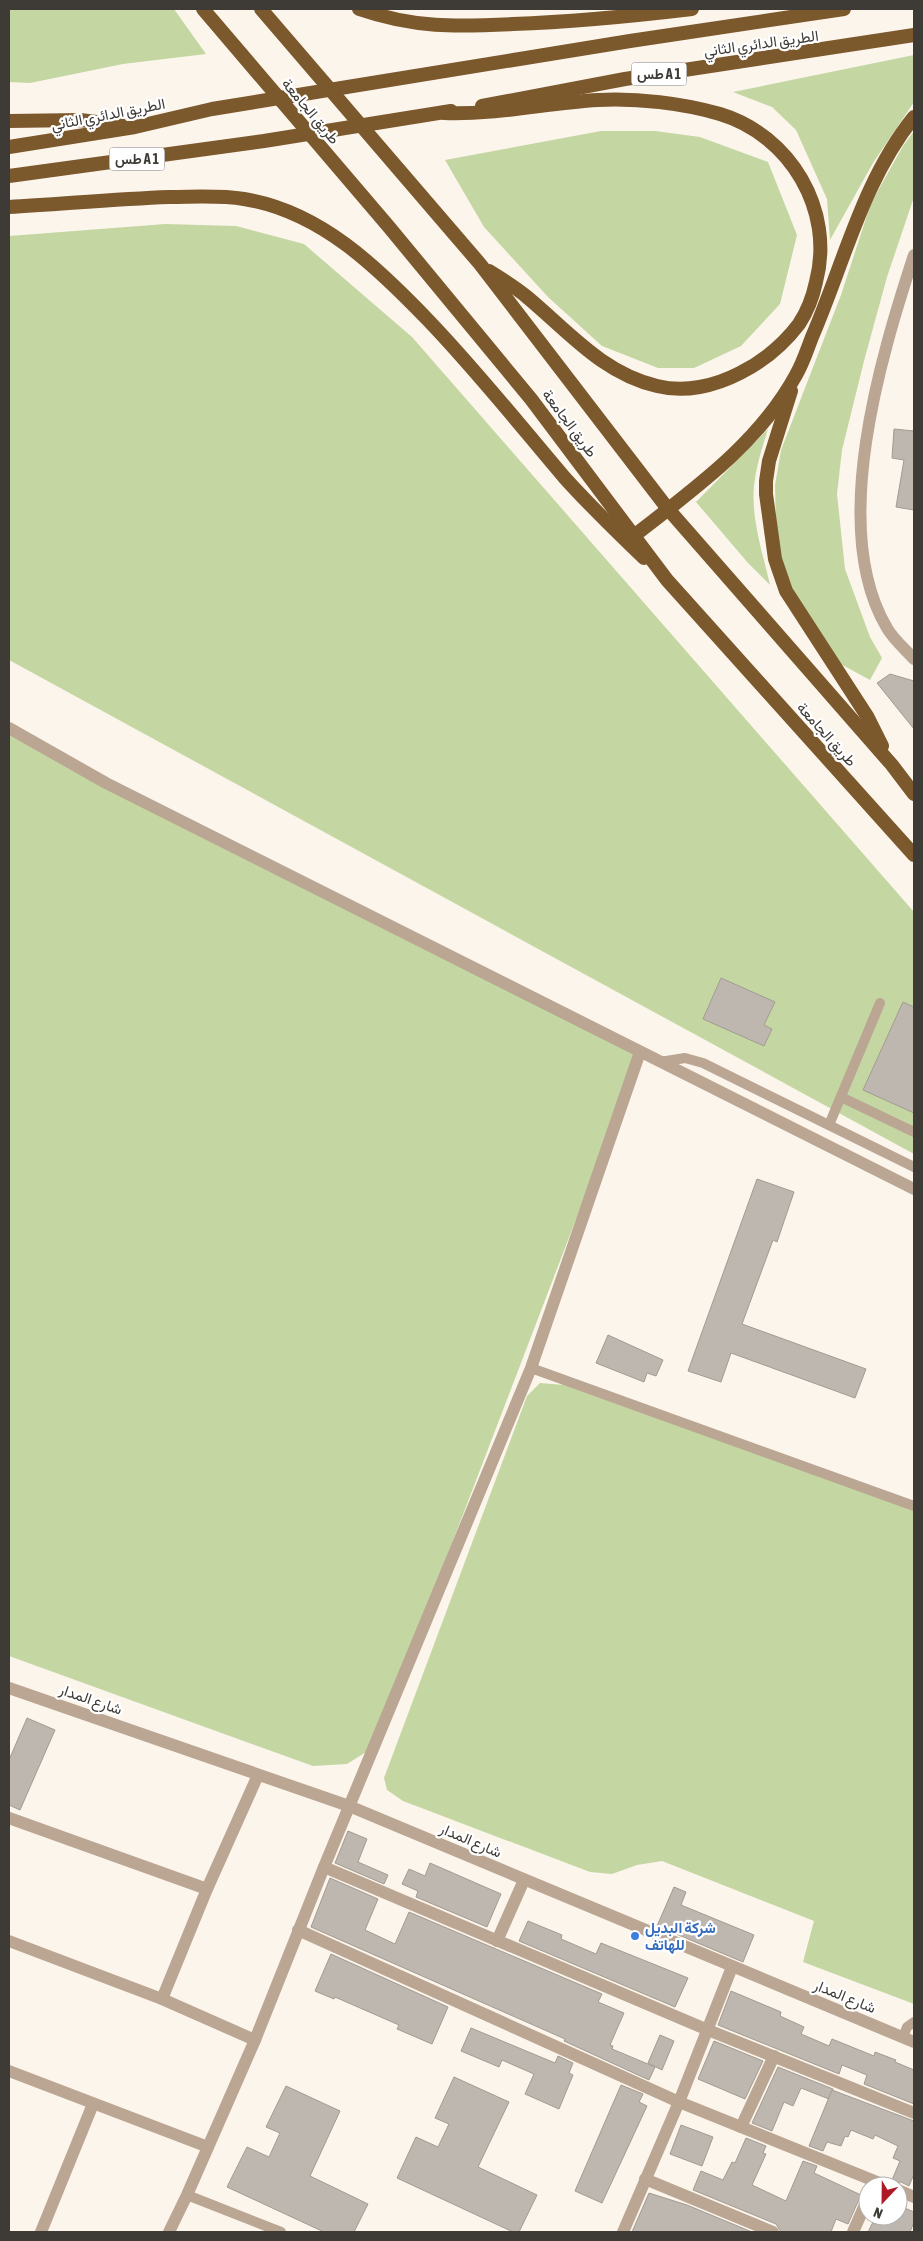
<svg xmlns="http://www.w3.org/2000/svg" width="923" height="2241" font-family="'Asap Condensed',Vazirmatn,sans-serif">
<rect width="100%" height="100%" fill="#fcf5ec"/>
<g fill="#c4d7a2">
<polygon points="9,9 174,9 206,54 123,64 30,83 9,82"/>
<polygon points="914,55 914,102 873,163 830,240 827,199 796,130 772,107 733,92"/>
<polygon points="601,131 655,131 700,137 768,162 797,235 780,304 741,346 694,368 658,368 602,346 548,297 484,227 445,160"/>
<polygon points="914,131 914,197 887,277 864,361 842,450 837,494 845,569 870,637 882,658 870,680 835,661 799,603 781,564 776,527 775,485 781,450 841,295 871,203 903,146"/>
<polygon points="165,224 236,226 304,244 412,337 914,912 914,1154 9,660 9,236"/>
<path d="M768 429C762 448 756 467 754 486 751 519 763 554 770 585L748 563 696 502Z"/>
<polygon points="9,728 640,1052 374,1747 347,1764 313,1766 9,1656"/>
<polygon points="540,1383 564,1385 914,1510 914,2004 803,1962 814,1921 662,1861 637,1865 612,1874 590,1872 403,1801 387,1790 384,1778 527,1396"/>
</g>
<g fill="#beb7af" stroke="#a29b92">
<polygon points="894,429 914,431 914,510 896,507 904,460 892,458"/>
<polygon points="890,674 914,681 914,729 877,683"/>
<polygon points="721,978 775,1002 764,1025 772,1029 764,1046 703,1019"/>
<polygon points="903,1002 914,1007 914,1113 863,1090"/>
<polygon points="757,1179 794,1192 777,1242 773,1240 742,1324 866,1369 855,1398 731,1353 721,1382 688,1371"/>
<polygon points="608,1335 663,1360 656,1376 647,1373 644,1382 596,1363"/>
<polygon points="27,1718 55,1730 20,1810 9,1805 9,1760"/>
<polygon points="348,1831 367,1839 358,1862 388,1875 384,1884 335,1863"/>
<polygon points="430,1863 501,1894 487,1927 416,1897 418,1891 402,1884 409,1869 425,1876"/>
<polygon points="330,1878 378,1899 365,1930 395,1944 409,1912 602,1994 598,2002 624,2013 610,2045 613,2046 612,2049 655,2067 649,2080 564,2041 565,2039 311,1927"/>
<polygon points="674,1887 686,1892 681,1905 754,1935 743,1962 657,1926"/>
<polygon points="528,1921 562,1935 561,1939 596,1954 601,1943 688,1978 675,2007 519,1941"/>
<polygon points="331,1954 448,2007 432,2044 397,2029 399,2025 335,1997 334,1999 315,1991"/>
<polygon points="731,1991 781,2012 780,2016 804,2027 801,2034 829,2046 832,2039 874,2056 875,2052 896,2060 895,2062 914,2070 914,2104 864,2084 867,2075 842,2065 839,2074 718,2025"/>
<polygon points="471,2028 555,2063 558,2056 573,2063 569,2073 573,2075 559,2109 525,2094 534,2074 502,2060 499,2067 461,2051"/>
<polygon points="660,2035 674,2041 662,2070 648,2063"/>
<polygon points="714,2041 763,2061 745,2099 698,2079"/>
<polygon points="778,2067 833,2089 829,2099 801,2088 793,2106 784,2102 772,2131 752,2123"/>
<polygon points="454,2077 509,2102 478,2167 537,2195 519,2232 513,2232 397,2178 416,2137 438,2147 449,2124 435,2118"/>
<polygon points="621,2085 643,2094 639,2102 647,2106 602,2203 575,2191"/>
<polygon points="286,2086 340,2111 310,2176 368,2204 354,2232 324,2232 227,2187 247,2147 269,2157 280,2133 266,2127"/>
<polygon points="832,2090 914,2121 914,2174 909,2186 901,2182 895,2183 892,2180 900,2161 893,2158 898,2146 875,2135 873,2139 851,2130 848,2137 845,2136 841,2146 827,2142 823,2151 809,2146"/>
<polygon points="681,2125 713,2137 702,2166 670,2154"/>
<polygon points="746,2138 766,2146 763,2153 766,2154 752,2185 786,2201 803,2161 817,2166 814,2173 861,2195 848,2224 836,2219 831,2232 781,2232 776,2224 693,2190 701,2171 723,2180 732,2162 735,2163"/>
<polygon points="649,2193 687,2205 752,2232 632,2232"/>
<polygon points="898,2199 902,2201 900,2206 914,2212 914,2222 910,2232 868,2232 876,2216 898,2216"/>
</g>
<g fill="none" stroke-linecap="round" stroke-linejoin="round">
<g stroke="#baa692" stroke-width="10">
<polyline points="660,1062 685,1058 703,1063 914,1167"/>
<polyline points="841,1097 914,1132"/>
<polyline points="829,1125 880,1003"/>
<polyline points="531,1368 914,1506"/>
<polyline points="903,2037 907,2027 914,2022"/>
<polyline points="187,2195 281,2232"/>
</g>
<g stroke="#baa692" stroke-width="12">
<path d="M914 255C881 356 828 529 887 628 893 639 905 649 914 659"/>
<polyline points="9,728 106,783 914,1189"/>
<polyline points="9,1818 207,1889"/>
<polyline points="324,1867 708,2030 914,2113"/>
<polyline points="298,1930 679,2102 887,2186"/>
<polyline points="9,1941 162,1999 255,2040"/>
<polyline points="497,1941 524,1880"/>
<polyline points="162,1999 207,1889 258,1775"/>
<polyline points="9,2071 208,2147"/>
<polyline points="741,2127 774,2056"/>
<polyline points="645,2179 773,2232"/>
<polyline points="898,2190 914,2197"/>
<polyline points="41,2232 93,2104"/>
<polyline points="169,2232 187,2195 255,2040 324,1867 531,1368 640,1052"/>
<polyline points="623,2232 679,2102 732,1967"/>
<polyline points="853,2232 868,2198"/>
</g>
<polyline stroke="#baa692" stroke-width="12" points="9,1688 349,1806 914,2042"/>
<g stroke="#7c582d" stroke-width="14">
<polyline points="203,9 389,227 531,399 667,580 914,855"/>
<polyline points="261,9 480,264 668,509 892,765 914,794"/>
<path d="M359 9C414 28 456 27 513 24 573 22 633 16 692 9"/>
<polyline points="482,106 625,79 914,35"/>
<path d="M444 113C496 115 546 103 598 100 637 98 682 103 720 114 790 135 835 210 816 282 813 296 807 312 799 324 783 345 764 361 740 373 715 386 685 393 657 386 602 373 568 331 527 297 515 287 502 279 489 271"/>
<polyline points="9,121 80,120 121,125"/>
<polyline points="9,147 135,127 212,109 630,41 844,9"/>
<polyline points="9,176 264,141 451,111"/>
<path d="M9 207C62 204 116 199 169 197 194 197 219 195 244 199 320 211 377 267 428 320 476 370 519 424 564 477 589 505 617 532 644 558"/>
<polyline points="791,391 769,461 766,481 766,494 775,559 786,591 867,716 882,746"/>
<path d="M635 535C694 489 759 443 796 375 803 363 807 350 812 337 844 263 863 180 914 117"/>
</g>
</g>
<circle fill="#3f7fe0" stroke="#fff" stroke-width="2" cx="635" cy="1936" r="5"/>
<g text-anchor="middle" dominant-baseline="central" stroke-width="4.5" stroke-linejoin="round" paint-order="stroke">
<g fill="#fff" stroke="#787673" stroke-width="1">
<rect x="631.5" y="62.5" width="55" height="23" rx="4"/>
<rect x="109.5" y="147.5" width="55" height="23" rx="4"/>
</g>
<g font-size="14" font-weight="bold" fill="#3e3b37">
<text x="659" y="74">طس A 1</text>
<text x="137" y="159">طس A 1</text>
</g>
<g font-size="15" fill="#3e3b37" stroke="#fff">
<text transform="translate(761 43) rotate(-8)">الطريق الدائري الثاني</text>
<text transform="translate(311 111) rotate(50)">طريق الجامعة</text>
<text transform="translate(108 114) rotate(-11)">الطريق الدائري الثاني</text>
<text transform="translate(570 423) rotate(53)">طريق الجامعة</text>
<text transform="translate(827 734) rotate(48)">طريق الجامعة</text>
<text transform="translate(91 1699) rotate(19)">شارع المدار</text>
<text transform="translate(471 1840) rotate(23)">شارع المدار</text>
<text transform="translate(845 1996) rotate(22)">شارع المدار</text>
</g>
<g font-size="15" font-weight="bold" fill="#366cbe" stroke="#fff" text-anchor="start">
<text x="645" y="1927">شركة البديل<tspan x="645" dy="17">للهاتف</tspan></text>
</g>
</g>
<rect width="923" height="2241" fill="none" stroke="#3e3b37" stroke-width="20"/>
<g transform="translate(883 2201) rotate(202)"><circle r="24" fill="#ffffff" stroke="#b2b1af"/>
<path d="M0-4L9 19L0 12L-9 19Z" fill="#ad1a25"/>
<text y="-8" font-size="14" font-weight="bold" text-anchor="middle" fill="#3e3b37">N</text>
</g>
</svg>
